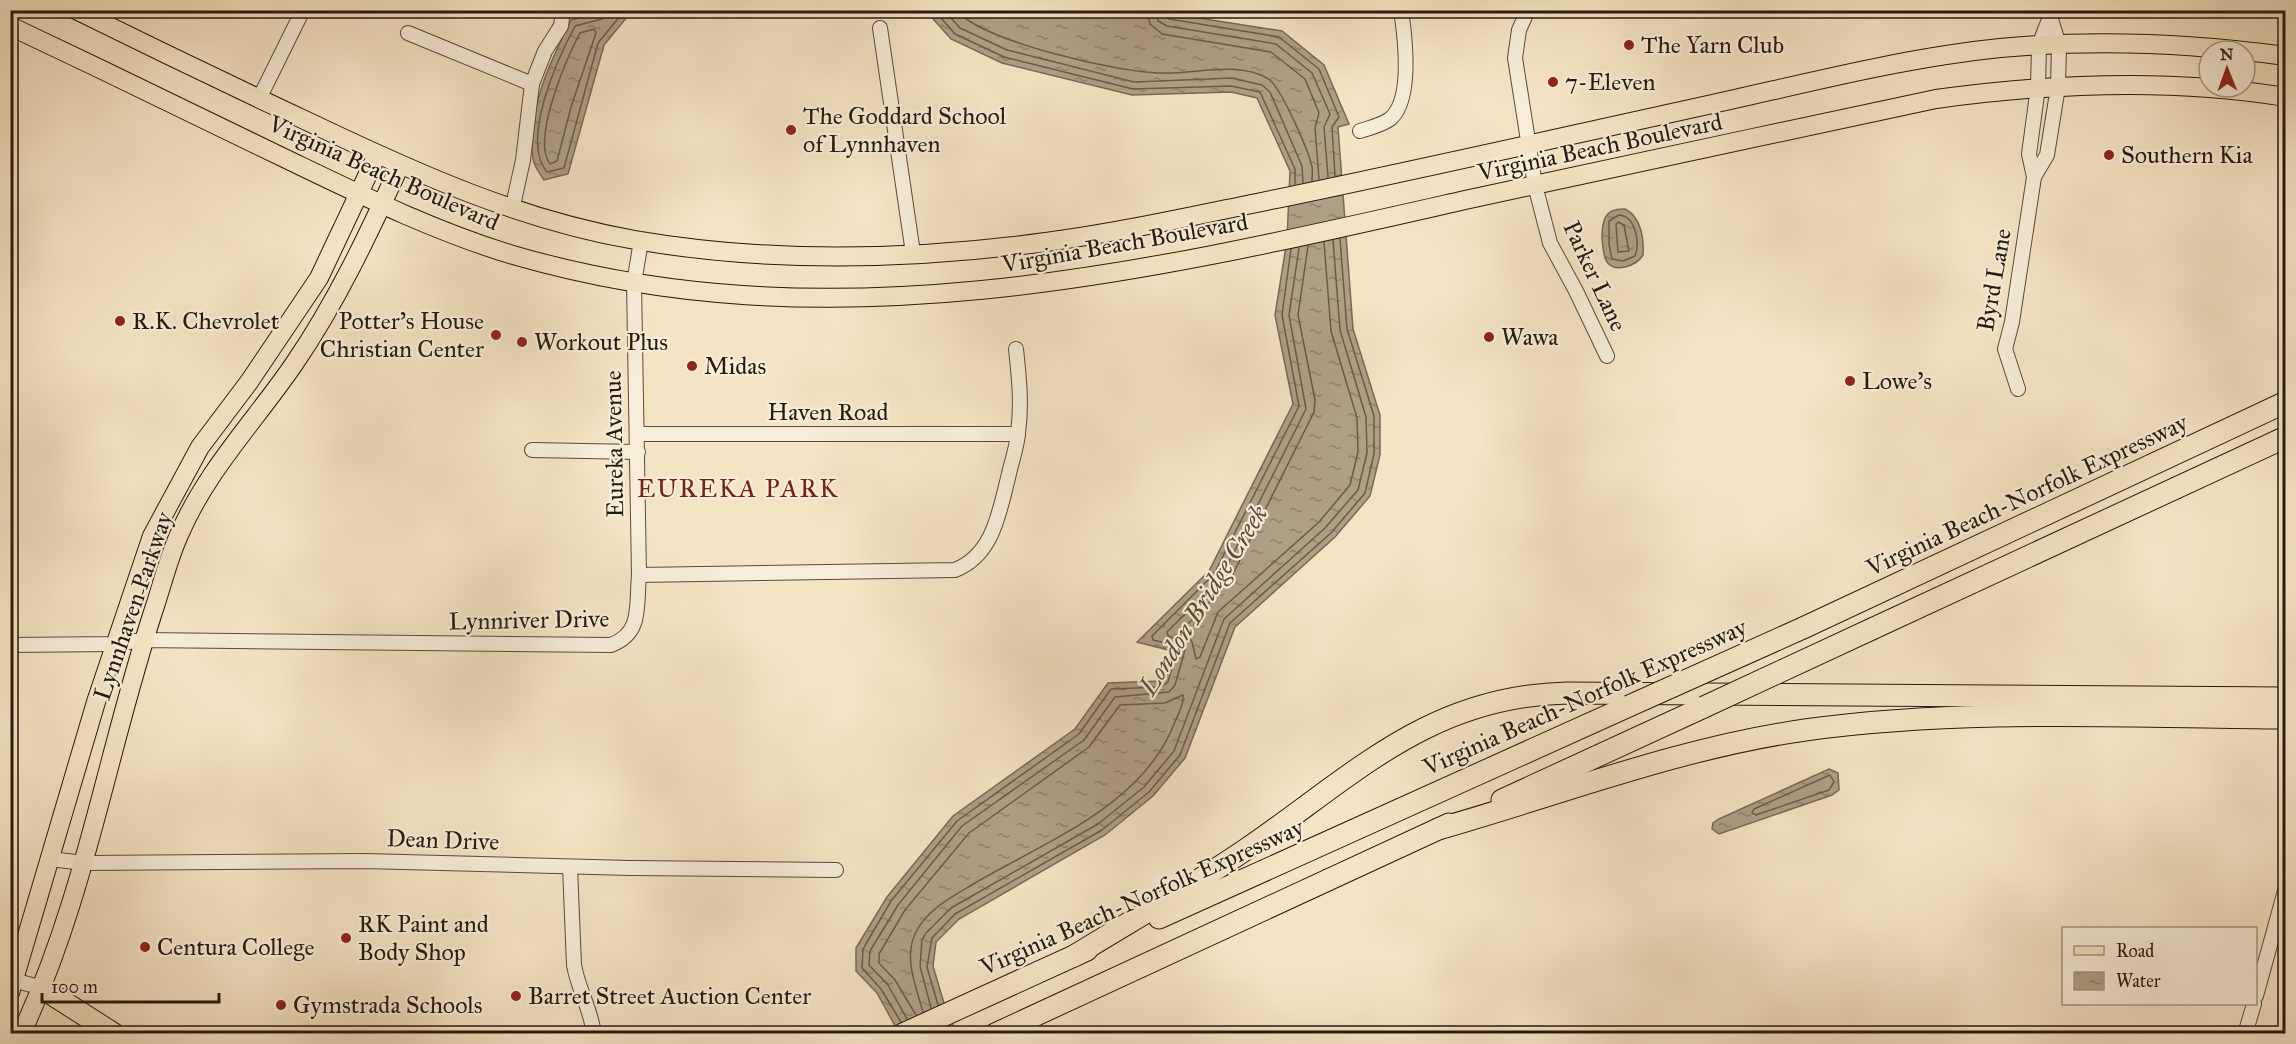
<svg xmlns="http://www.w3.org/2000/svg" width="2296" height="1044" font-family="'IM FELL Great Primer',serif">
<defs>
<pattern id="water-ripples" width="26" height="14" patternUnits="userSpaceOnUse" patternTransform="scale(1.5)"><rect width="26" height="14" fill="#af9f85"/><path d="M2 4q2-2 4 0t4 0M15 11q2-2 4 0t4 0" fill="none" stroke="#8e816b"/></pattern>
</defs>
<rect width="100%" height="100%" fill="#f5e4c4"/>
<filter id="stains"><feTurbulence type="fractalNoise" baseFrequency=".00333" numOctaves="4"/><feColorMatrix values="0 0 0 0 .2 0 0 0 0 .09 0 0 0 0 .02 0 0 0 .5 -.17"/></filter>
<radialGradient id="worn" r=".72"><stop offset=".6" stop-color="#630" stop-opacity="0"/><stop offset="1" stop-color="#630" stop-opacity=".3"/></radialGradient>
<g fill="url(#water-ripples)" stroke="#786a55" stroke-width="1.5">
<path d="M606 11H632L604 45 568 174 544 180C540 174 534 166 533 159 526 112 550 62 571 20Z"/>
<polygon points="926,11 1154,11 1282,31 1324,65 1349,124 1338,127 1353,329 1380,415 1380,455 1370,496 1335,537 1235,627 1185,758 1153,796 1105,835 959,919 936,942 933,966 946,1010 957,1033 899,1033 877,993 856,971 856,948 887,897 953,816 1075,729 1108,683 1162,681 1172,651 1137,642 1209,571 1293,404 1275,315 1287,240 1290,171 1257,98 1231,92 1132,95 1002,63 951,39"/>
<path d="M1625 209C1641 217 1644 238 1643 255 1637 265 1616 274 1607 262 1603 256 1603 246 1602 239 1602 221 1604 208 1625 209Z"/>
<polygon points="1829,769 1838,773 1839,790 1832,795 1719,834 1712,829 1713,823 1719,819"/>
</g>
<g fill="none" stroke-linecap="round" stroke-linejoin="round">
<g stroke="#6a5c48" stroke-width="1.5">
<path d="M606 10 602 19 575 26C558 58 520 140 547 172L564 168 598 43 625 10"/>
<polyline points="934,10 955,34 1004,57 1133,89 1231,86 1260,92 1295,169 1295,184"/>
<polyline points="944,10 960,28 1007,50 1134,82 1232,78 1262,85 1270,92 1302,166 1303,183"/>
<path d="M956 10C983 42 1120 73 1163 73 1196 74 1236 61 1267 78 1280 84 1309 152 1312 167 1313 172 1312 176 1312 181"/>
<polyline points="1147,10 1150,24 1162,34 1271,52 1305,79 1319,113 1315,128 1319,179"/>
<polyline points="1156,10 1158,21 1167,26 1276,44 1312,73 1330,114 1324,127 1328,177"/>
<polyline points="1163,10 1169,19 1279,37 1319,69 1339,117 1332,127 1335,176"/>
<path d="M594 29 596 33 571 107 557 161 550 164C531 140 567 57 580 33Z"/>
<path d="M1619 215C1636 216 1640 243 1635 256L1623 261 1612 259 1609 244V221Z"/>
<polygon points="1618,222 1624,225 1629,251 1618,252 1616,225"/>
<polyline points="1308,246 1298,315 1315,400 1314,412 1229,582 1183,629 1192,642 1196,659 1200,657 1218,612 1319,522 1350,485 1358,452 1357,418 1331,331 1324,242"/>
<polygon points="1830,775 1834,782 1829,790 1756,815 1752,813 1754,809"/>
<polyline points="938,1005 927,967 932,938 955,914 1102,830 1149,792 1180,755 1230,623 1331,533 1365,493 1374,454 1374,416 1347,329 1340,239"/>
<polyline points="931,1008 920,966 922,940 926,933 951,908 1098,824 1144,787 1174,751 1224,619 1325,528 1358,490 1367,453 1366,417 1340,330 1333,240"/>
<path d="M916 1015 895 980 879 963V954L905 910 969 833 1089 747 1120 705 1165 703 1183 695C1185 703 1177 716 1174 724 1143 805 1045 842 975 883 955 895 927 909 916 932 903 957 916 987 923 1012"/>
<polyline points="907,1019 888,985 869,965 870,951 898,905 962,826 1084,740 1115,697 1169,692 1175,685 1185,650 1181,641 1168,636 1167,632 1221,578 1306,409 1289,315 1299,248"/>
<polyline points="901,1022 881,989 862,968 863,949 891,901 957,821 1079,734 1111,689 1161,687 1168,682 1177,650 1173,645 1153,640 1152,636 1214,574 1299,406 1282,315 1291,249"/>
</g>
<defs>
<g id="minor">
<polyline points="1528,10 1519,30 1515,58 1535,185 1550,243 1576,291 1607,356"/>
<polyline points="880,28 913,253"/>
<polyline points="408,33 532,84"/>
<polyline points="259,99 303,10"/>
<path d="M1360 131C1369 128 1382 125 1390 119 1413 100 1405 37 1401 10"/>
<polyline points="2034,177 2047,155 2058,87 2059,45 2050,16"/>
<polyline points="512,210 523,160 532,84 545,51 561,26 563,10"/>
<polyline points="2018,389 2005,349 2012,322 2034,177 2029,154 2038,87 2039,45 2050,17"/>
<polyline points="638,434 1018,434"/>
<polyline points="532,450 638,452"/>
<polyline points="639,575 634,283 641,241"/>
<path d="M10 645 114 644 143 640 611 645C643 633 636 605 639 575L955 570C993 555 999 513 1008 478 1011 463 1017 448 1018 433 1022 405 1019 377 1016 349"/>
<polyline points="50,859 84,863 364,861 630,868 836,870"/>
<path d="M570 867 574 965C578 989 591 1009 594 1034"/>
<polyline points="10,979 42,988"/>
<polyline points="2256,996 2286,887"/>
<polyline points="2245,1034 2254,1004"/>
</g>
<g id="major">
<path d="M76 10C155 49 234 87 313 124 418 174 520 220 635 240 769 263 912 260 1046 242 1122 232 1197 215 1271 200 1417 170 1562 137 1708 105 1804 84 1902 58 2000 48 2096 39 2190 43 2286 56"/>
<path d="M10 26C101 69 192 113 282 157 357 193 433 231 513 255 831 348 1152 271 1465 200 1622 165 1779 133 1936 99 2052 83 2170 78 2286 97"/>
<polyline points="10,993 96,702 152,536 200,447 249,382 319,278 377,155"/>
<path d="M21 1034C86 897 108 746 156 603 163 581 169 557 179 535 206 471 255 421 294 364 336 303 369 233 400 165"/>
</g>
<g id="highway">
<polyline points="1803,628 2286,402"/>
<polyline points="1874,628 2286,437"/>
<polyline points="1502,800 1704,707"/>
<path d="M1438 829C1561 794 1679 748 1805 730 1964 708 2126 717 2286 718"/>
<polyline points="1159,918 1629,706"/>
<path d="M1074 956C1131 921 1189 888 1245 850 1352 777 1428 696 1567 693L2286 698"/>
<polyline points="42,988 114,1034"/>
<polyline points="903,1034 1087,950"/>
<polyline points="995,1034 1449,824"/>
</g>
</defs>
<use href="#minor" stroke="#5a4c3a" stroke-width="16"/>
<use href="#major" stroke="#261a0c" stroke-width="20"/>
<use href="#highway" stroke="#261a0c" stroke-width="23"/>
<use href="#minor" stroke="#f8edd9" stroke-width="14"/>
<use href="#major" stroke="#f5e4c4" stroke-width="18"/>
<use href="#highway" stroke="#f5e4c4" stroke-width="21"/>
<defs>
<g id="highway-bridge">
<polyline points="1629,706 1803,628"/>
<polyline points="1704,707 1874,628"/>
</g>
</defs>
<use href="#highway-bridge" stroke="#261a0c" stroke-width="23" stroke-linecap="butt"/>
<use href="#highway-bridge" stroke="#f5e4c4" stroke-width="21"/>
</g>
<g fill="#8f2418" stroke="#f8edd9" stroke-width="2">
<circle cx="1629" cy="45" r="6"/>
<circle cx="1553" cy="82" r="6"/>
<circle cx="791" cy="130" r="6"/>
<circle cx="2109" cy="155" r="6"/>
<circle cx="120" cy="321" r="6"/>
<circle cx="496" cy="335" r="6"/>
<circle cx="1489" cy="337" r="6"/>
<circle cx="522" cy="342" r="6"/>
<circle cx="692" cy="366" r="6"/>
<circle cx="1850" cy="381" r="6"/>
<circle cx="346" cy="938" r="6"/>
<circle cx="145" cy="947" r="6"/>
<circle cx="516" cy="996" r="6"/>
<circle cx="281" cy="1005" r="6"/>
</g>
<g text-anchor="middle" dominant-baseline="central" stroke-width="4.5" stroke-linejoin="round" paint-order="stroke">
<g font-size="24" fill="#261a0c" stroke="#f8edd9" text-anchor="start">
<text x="1641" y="45">The Yarn Club</text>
<text x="1565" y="82">7-Eleven</text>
<text x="803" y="116">The Goddard School<tspan x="803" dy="28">of Lynnhaven</tspan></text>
<text x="2121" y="155">Southern Kia</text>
<text x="132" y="321">R.K. Chevrolet</text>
<text x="484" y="321" text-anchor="end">Potter's House<tspan x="484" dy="28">Christian Center</tspan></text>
<text x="1501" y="337">Wawa</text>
<text x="534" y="342">Workout Plus</text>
<text x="704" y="366">Midas</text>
<text x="1862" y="381">Lowe's</text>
<text x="358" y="924">RK Paint and<tspan x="358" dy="28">Body Shop</tspan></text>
<text x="157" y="947">Centura College</text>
<text x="528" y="996">Barret Street Auction Center</text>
<text x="293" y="1005">Gymstrada Schools</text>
</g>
<g font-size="24" fill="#261a0c" stroke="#f8edd9">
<text transform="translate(1600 147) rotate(-12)">Virginia Beach Boulevard</text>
<text transform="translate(384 173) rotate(24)">Virginia Beach Boulevard</text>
<text transform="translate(1125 243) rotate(-10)">Virginia Beach Boulevard</text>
<text transform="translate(1595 276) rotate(65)">Parker Lane</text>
<text transform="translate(1994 280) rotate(-80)">Byrd Lane</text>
<text x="828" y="412">Haven Road</text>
<text transform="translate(614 444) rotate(-91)">Eureka Avenue</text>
<text transform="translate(2027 495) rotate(-25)">Virginia Beach-Norfolk Expressway</text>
<text transform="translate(133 606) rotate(-71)">Lynnhaven Parkway</text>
<text transform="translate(529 620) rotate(-1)">Lynnriver Drive</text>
<text transform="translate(1585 697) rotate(-24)">Virginia Beach-Norfolk Expressway</text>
<text transform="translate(443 840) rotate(2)">Dean Drive</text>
<text transform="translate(1142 897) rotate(-24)">Virginia Beach-Norfolk Expressway</text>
</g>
<g font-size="26" letter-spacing="1.5" fill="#7a1f14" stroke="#f8edd9">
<text x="738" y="488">EUREKA PARK</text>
</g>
<g font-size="26" font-style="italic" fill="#5d4f3c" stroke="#f8edd9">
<text transform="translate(1203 600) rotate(-58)">London Bridge Creek</text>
</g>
</g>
<rect width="2296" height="1044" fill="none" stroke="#f5e4c4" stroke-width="36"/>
<rect x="12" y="12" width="2272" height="1020" fill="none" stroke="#261a0c" stroke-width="3"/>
<rect x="18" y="18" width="2260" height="1008" fill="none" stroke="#261a0c" stroke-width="1.5"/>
<rect x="2062" y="927" width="195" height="78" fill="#f8edd9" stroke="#a49987" stroke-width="1.5"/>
<rect x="2074" y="946" width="30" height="9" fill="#f5e4c4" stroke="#a49987" stroke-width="1.5"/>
<text x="2116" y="957" font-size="18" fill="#261a0c">Road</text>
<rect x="2074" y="972" width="30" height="18" fill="url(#water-ripples)" stroke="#a49987" stroke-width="1.5"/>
<text x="2116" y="987" font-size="18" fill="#261a0c">Water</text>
<g transform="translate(2227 69) rotate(359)"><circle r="28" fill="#f8edd9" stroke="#a49987" stroke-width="1.5"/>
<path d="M0-4.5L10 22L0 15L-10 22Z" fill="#8f2418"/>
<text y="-9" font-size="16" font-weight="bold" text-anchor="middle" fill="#261a0c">N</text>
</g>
<path d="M42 993v9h177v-9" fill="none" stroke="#261a0c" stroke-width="3"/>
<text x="51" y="993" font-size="18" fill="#261a0c" stroke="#f8edd9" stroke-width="4.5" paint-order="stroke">100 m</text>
<rect width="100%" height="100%" filter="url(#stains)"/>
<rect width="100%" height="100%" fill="url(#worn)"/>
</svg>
